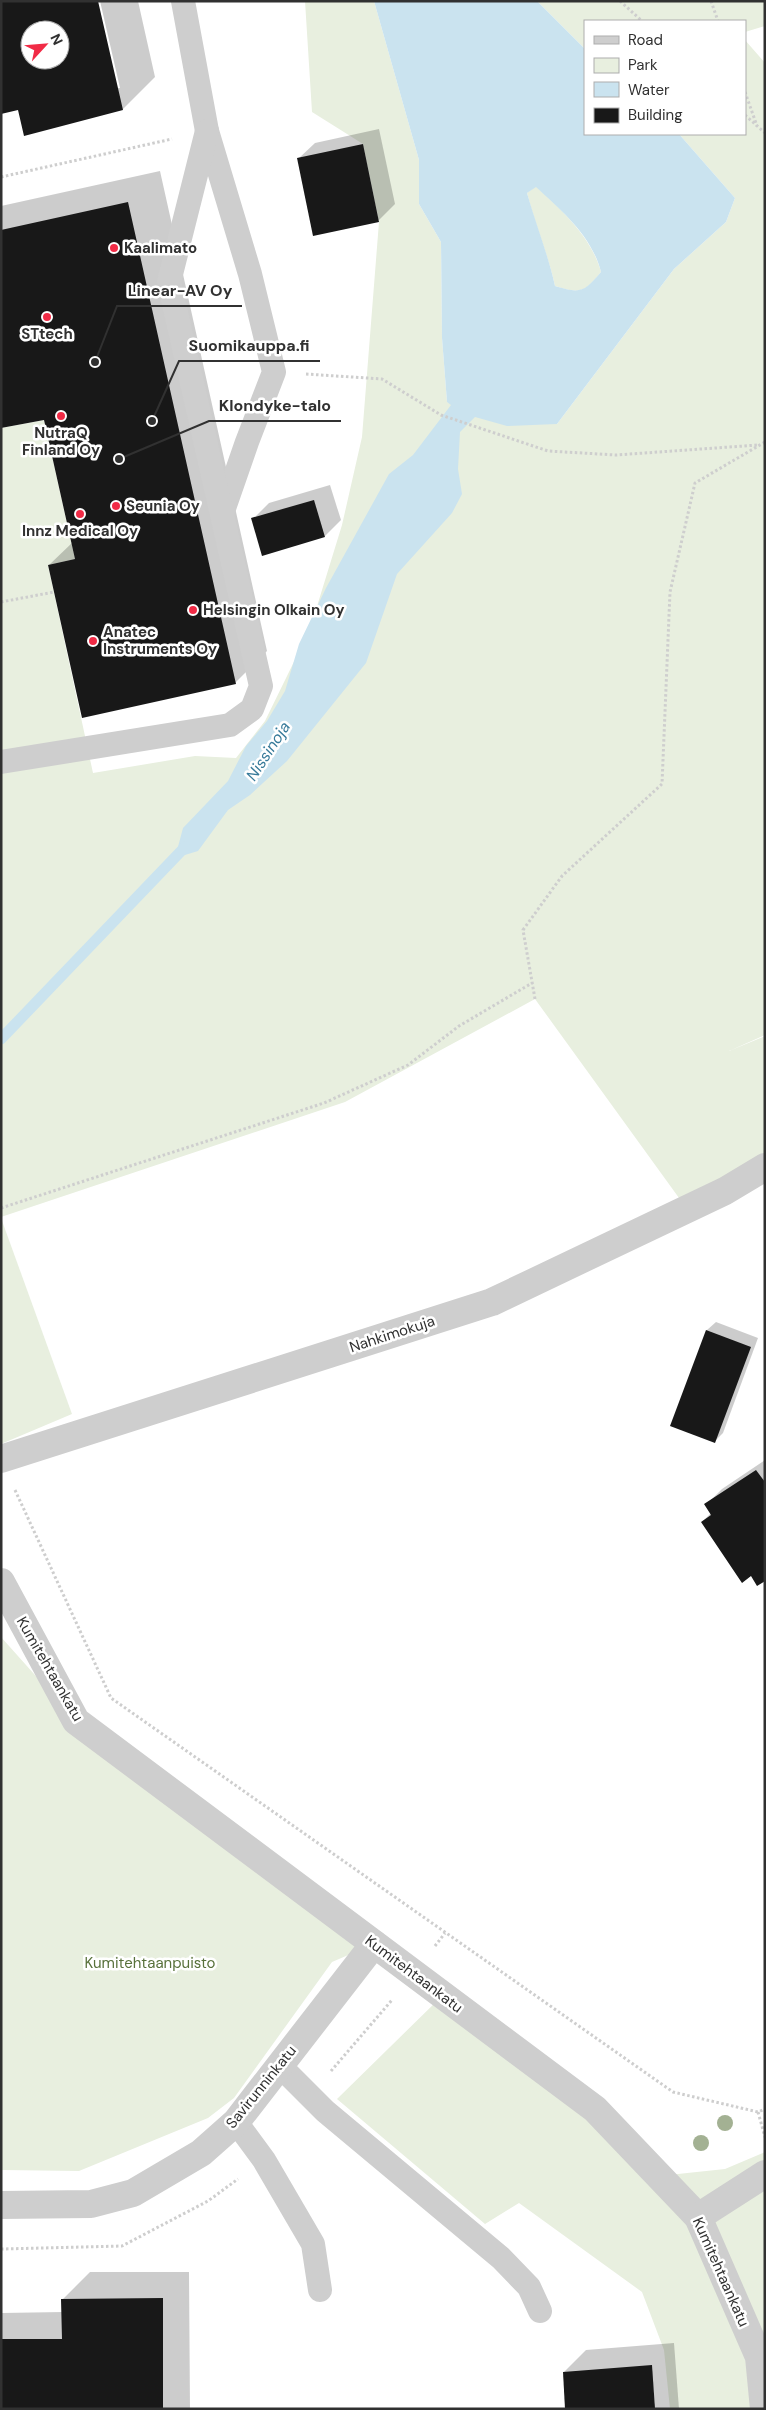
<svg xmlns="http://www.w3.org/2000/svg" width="766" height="2410" font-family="'DM Sans',sans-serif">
<rect width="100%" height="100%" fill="#fff"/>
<g fill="#e8efdf">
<polygon points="305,1 374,1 419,160 419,204 441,242 442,338 447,402 557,424 674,269 726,222 735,198 679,134 745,134 745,40 765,63 765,1035 729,1051 765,1036 765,1167 687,1209 535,999 345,1102 1,1217 1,428 44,420 75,559 48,565 93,773 195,756 236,758 265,721 310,629 342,525 362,437 379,222 363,144 312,112"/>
<polygon points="537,1 765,1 765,26 745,32 745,21 585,21 585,49"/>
<path d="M536 186C562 211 591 236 601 272 584 293 581 294 555 286 548 254 535 225 527 193Z"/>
<polygon points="1,1218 72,1414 1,1444"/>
<polygon points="1,1637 76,1721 374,1944 332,1962 234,2098 208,2118 79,2171 1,2170"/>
<polygon points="442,1996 659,2176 725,2169 765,2152 765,2409 670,2409 664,2350 642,2292 519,2203 485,2224 337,2099"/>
</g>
<path fill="#cae3ef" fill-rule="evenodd" d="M374 1H537L585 49V134H679L735 198 726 222 674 269 557 424 507 426 475 417 460 432 458 469 462 494 452 513 397 574 366 663 287 761 250 795 228 810 198 851 175 858 183 828 228 781 246 746 267 721 285 691 299 644 326 588 389 474 413 455 451 405 447 402 442 338 441 242 419 204V160ZM536 187C562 211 592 236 601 272 584 292 581 294 555 286 548 254 536 225 527 193Z"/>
<g fill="#0003" fill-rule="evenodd">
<path d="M1 1H97L117 88H120L100 1H138L155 77 123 109 25 134ZM30 30H60V60H30Z"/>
<polygon points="379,129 395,204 379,220 314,234 298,159 315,143"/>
<polygon points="160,171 267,651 235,683 49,565 73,542 45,418 1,427 1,206"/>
<polygon points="330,485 341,520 325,536 253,519 269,503"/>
<polygon points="716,1322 758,1338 723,1433 715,1441 672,1425 707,1330"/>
<polygon points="765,1460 765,1579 751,1575 702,1522 711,1513 706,1505 722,1489"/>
<polygon points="90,2272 189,2272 190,2409 1,2409 1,2313 63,2312 63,2299"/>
<polygon points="674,2343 679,2409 567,2409 564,2372 586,2350"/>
</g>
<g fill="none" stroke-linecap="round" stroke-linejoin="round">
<polyline stroke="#cae3ef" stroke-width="11" points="1,1039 185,847"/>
</g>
<g fill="#181818" fill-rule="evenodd">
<path d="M1 1H98L123 110 24 136 18 110 1 114ZM30 30H60V60H30Z"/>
<polygon points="363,144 379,222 313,236 297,158"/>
<polygon points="128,202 236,684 82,718 48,565 75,559 44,420 1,428 1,230"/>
<polygon points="314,500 325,537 262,556 251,518"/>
<polygon points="706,1330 751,1347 715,1443 670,1426"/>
<polygon points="756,1470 765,1482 765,1581 757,1586 751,1576 742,1583 701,1522 711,1515 704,1504"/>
<polygon points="163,2298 163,2409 1,2409 1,2339 62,2339 61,2299"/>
<polygon points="652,2365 655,2409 565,2409 563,2372"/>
</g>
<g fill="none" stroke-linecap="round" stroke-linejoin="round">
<g stroke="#cecece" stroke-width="3" stroke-dasharray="2.5 2.5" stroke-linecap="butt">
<polyline points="620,1 642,21"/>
<polyline points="711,1 718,21"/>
<polyline points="745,92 757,126"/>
<polyline points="745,115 765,133"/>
<polyline points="1,177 172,139"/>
<polyline points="306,374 382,379 441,415 548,451 616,455 758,445"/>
<polyline points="1,602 54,592"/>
<polyline points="535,999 523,930 562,876 662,784 670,592 695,483 765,442"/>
<polyline points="1,1208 324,1103 408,1065 459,1026 532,983"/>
<polyline points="15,1490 111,1698 673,2092 758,2112 765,2109"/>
<polyline points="435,1946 445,1933"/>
<polyline points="331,2071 392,2000"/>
<polyline points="758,2112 765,2137"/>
<polyline points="1,2249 122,2246 208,2201 238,2179"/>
</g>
<g stroke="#cecece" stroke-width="24">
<polyline points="183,1 207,131 250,274 274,372 247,442 222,514"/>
<polyline points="1,762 230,725 252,709 261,686 169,282 207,131"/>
<polyline points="279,2065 325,2111 501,2258 529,2287 540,2311"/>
<polyline points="236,2122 264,2160 313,2244 320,2290"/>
</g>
<g stroke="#cecece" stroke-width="28">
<polyline points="1,1459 492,1302 725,1191 765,1167"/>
<polyline points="1,1582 76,1721 595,2109 698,2217 759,2357 764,2409"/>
<polyline points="1,2205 91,2204 133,2193 201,2153 236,2122 374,1944"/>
<polyline points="698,2217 765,2174"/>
</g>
</g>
<g fill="#a3b193">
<circle cx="725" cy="2123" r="8"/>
<circle cx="701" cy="2143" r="8"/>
</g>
<g fill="#f12b46" stroke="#fff" stroke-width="2">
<circle cx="114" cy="248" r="5"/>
<circle cx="47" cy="317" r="5"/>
<circle cx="61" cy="416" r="5"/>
<circle cx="116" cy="506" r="5"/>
<circle cx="80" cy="514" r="5"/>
<circle cx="193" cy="610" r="5"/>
<circle cx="93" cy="641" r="5"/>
</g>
<g text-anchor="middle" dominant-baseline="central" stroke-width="5" stroke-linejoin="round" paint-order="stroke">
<g font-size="15" font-weight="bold" fill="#313131" stroke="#fff" text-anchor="start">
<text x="124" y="248">Kaalimato</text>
<text x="47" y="334" text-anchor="middle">STtech</text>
<text x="61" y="433" text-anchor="middle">NutraQ<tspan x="61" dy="17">Finland Oy</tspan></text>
<text x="126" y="506">Seunia Oy</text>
<text x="80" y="531" text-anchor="middle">Innz Medical Oy</text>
<text x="203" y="610">Helsingin Olkain Oy</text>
<text x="103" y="632">Anatec<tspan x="103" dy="17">Instruments Oy</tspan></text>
</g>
<g font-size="15" fill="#313131" stroke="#fff">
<text transform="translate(392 1334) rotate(-18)">Nahkimokuja</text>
<text transform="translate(50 1669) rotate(60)">Kumitehtaankatu</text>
<text transform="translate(414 1974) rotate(37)">Kumitehtaankatu</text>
<text transform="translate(261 2087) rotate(-51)">Savirunninkatu</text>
<text transform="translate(721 2272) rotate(66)">Kumitehtaankatu</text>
</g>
<g font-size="15" fill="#58713b" stroke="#fff">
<text x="150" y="1963">Kumitehtaanpuisto</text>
</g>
<g font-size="16" font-style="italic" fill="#387b9a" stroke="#fff">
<text transform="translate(268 751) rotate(-57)">Nissinoja</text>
</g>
</g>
<path fill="none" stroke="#313131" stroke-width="2" d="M95 362L117 306H242M152 421L179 361H320M119 459L209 421H341"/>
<g fill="#313131" stroke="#fff" stroke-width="2">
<circle cx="95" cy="362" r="5"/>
<circle cx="152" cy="421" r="5"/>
<circle cx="119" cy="459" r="5"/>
</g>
<g font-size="16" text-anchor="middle" font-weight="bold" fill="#313131" stroke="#fff" stroke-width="5" stroke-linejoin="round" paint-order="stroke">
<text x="180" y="296">Linear-AV Oy</text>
<text x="249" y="351">Suomikauppa.fi</text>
<text x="275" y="411">Klondyke-talo</text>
</g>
<rect width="766" height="2410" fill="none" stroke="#313131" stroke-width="5"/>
<rect x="584" y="20" width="162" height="115" fill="#ffffff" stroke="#adadad"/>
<rect x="594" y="36" width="25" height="8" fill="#cecece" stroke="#adadad"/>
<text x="628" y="45" font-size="15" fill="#313131">Road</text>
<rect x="594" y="58" width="25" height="15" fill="#e8efdf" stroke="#adadad"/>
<text x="628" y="70" font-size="15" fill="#313131">Park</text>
<rect x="594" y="82" width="25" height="15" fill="#cae3ef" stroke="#adadad"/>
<text x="628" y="95" font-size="15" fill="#313131">Water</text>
<rect x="594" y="108" width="25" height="15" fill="#181818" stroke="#adadad"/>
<text x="628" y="120" font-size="15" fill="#313131">Building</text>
<g transform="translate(45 45) rotate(64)"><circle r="24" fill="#ffffff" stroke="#adadad"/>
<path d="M0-4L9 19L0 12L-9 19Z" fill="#f12b46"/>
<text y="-8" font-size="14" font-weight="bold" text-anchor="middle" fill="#313131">N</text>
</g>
</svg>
